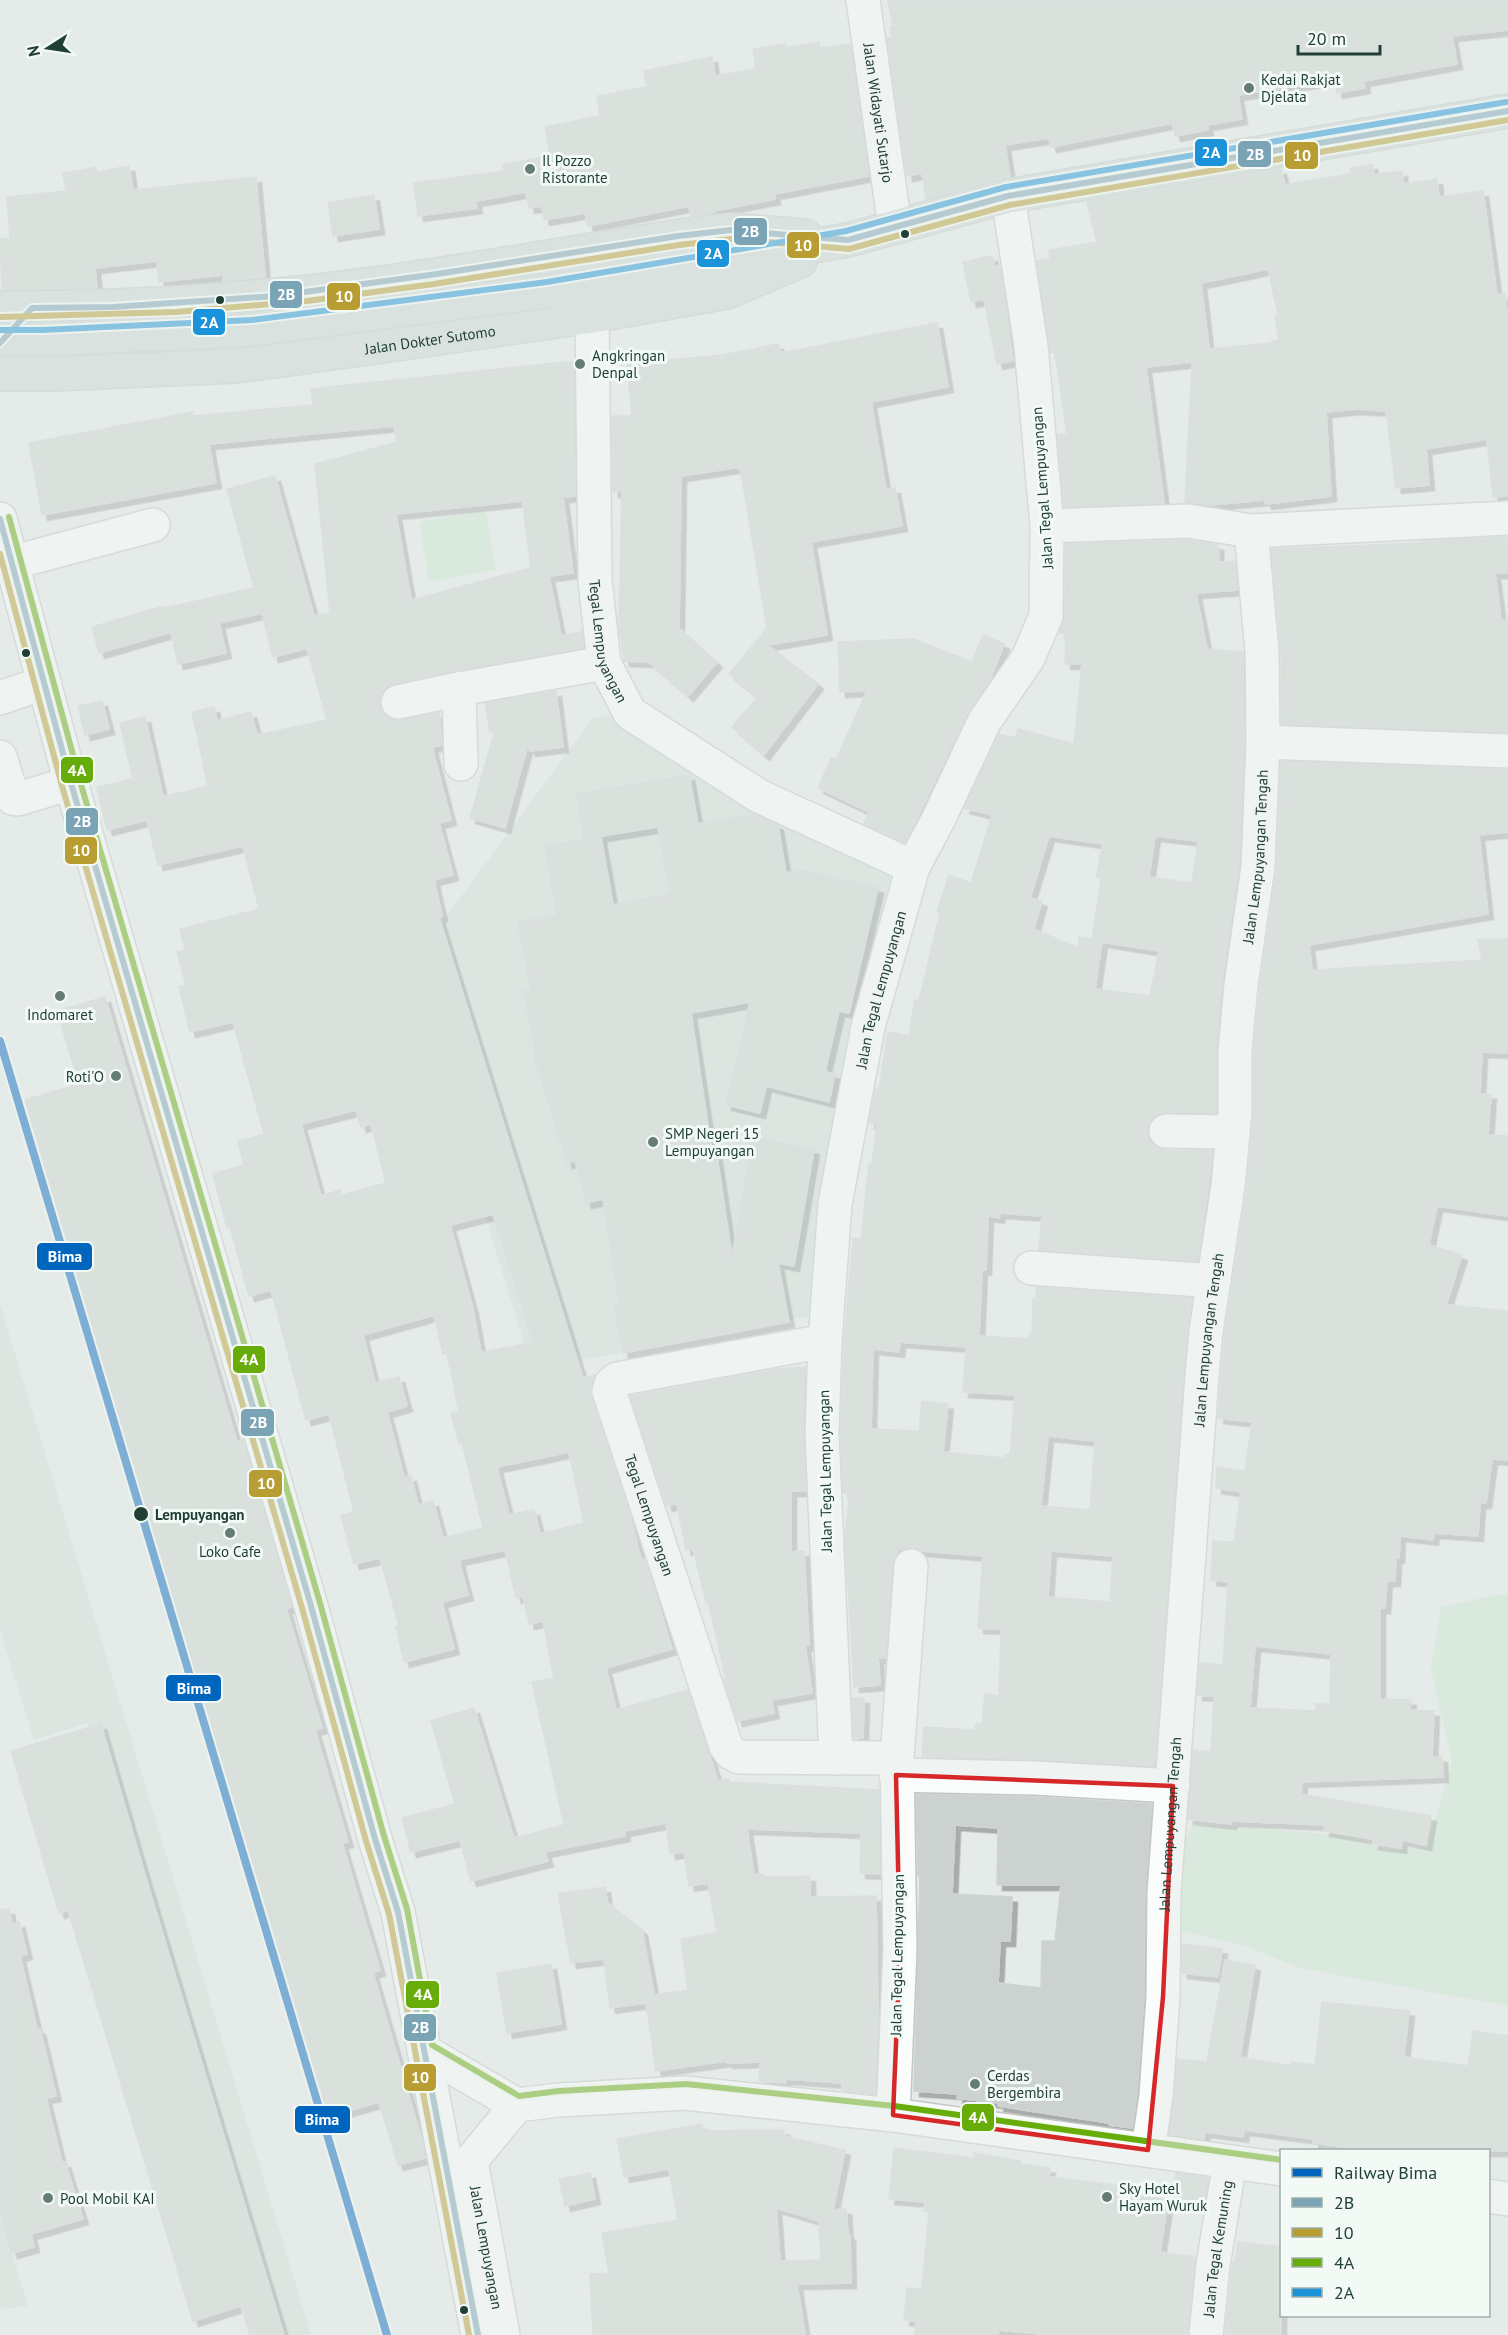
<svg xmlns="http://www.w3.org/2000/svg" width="1508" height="2335" font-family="'PT Sans',sans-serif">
<defs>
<filter id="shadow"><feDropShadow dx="5.5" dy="5.5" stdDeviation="0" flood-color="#0004"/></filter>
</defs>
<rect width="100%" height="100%" fill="#e5ebe8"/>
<g fill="#d2ddd8">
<polygon points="635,710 893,871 812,1316 532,1370 409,967 592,719"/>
<polygon points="0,1304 311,2335 273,2335 87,1723 34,1740 13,1673 0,1630"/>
<polygon points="0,2212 7,2237 28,2306 0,2309"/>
</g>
<g fill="#cce6d3">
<polygon points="486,510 496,570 429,582 419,522"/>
<polygon points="1500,1594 1508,1595 1508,2006 1299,1968 1248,1947 1181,1931 1176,1921 1184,1843 1191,1826 1238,1827 1349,1836 1388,1851 1427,1847 1452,1762 1431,1669 1441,1607"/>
</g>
<g fill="#ccd2cf" stroke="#cdd4d1" stroke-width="1.5" fill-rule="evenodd" filter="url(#shadow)">
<polygon points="888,0 1508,0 1508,30 1452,36 1457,64 1364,81 1365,88 1337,93 1335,79 1238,95 1242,119 1207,125 1208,130 1175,136 1172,123 1051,147 1049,138 1005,145 1010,177 926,199 922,173 907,176 887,38 892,38 890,27 893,26"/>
<polygon points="819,42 820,48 850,44 869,176 774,194 775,199 714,211 714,213 691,216 689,206 588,226 585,213 544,220 542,206 529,208 526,192 476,201 477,208 418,216 414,183 504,171 503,164 550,156 545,127 600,116 597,96 647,87 644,71 712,57 715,76 756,69 753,49 785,44 786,48"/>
<path d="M1372 164 1374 175 1402 171 1403 184 1437 179 1439 197 1483 191 1497 295 1505 294 1508 323V496L1493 497 1487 439 1426 449 1429 485 1396 488 1386 411 1356 409 1326 412 1331 496 1266 504 1265 500 1209 505 1185 502 1192 362 1146 367 1164 503 1064 507 1058 435 1067 434 1055 352 1050 353 1037 261 1050 259 1049 250 1097 242 1087 202 1281 169 1285 185 1351 174 1350 168ZM1268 269 1278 315 1275 316 1279 340 1272 341V343L1209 349 1201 283Z"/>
<polygon points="129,166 133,190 256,177 265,277 223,281 223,275 159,282 157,261 95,268 97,288 2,289 0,239 10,238 7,197 66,191 63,173 96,167 97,172"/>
<polygon points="374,195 379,229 333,236 328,203"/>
<polygon points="992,256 995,267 1000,266 1013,361 997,364 984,299 971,302 963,262"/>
<polygon points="937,323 948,387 871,402 886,490 895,488 902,526 811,542 827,635 768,645 818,684 764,755 732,727 758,697 729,674 767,628 740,467 681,476 679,628 717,662 688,696 649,662 624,661 619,625 622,491 613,492 612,416 632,416 627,364 722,355 778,344 780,353"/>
<path d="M574 361 575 496 563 497 573 573 549 576 561 636 582 632 583 648 394 684 385 689 380 697V705L384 714 393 720H402L439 712 442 745 432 747 451 820 439 823 453 875 434 880 442 916 439 917 583 1378 595 1375 591 1386V1397L630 1513 641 1560 645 1559 672 1649 606 1668 616 1710 688 1690 718 1781 729 1779V1782L879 1790 880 1874 860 1873 861 1833 747 1829 754 1875 763 1874 764 1877 810 1876V1897L876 1896 878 2018 875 2094 842 2091V2083L786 2079V2083L759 2081 760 2062 727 2063V2061L656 2071 646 2003 610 2008 604 1959 571 1963 558 1894 605 1887 607 1902 642 1930 654 1995 688 1990 681 1939 717 1933 708 1883 689 1886 684 1852 670 1854 666 1823 624 1831 625 1836 545 1852 548 1861 471 1881 460 1840 411 1852 402 1818 455 1804 431 1721 474 1708 514 1838 564 1825 532 1682 554 1678 543 1621 529 1624 523 1596 516 1598 505 1550 459 1560 468 1595 442 1602 454 1649 404 1662 396 1627 399 1626 380 1558 354 1564 341 1515 354 1512 329 1414 306 1420 271 1290 249 1296 230 1227 227 1228 213 1174 244 1165 238 1141 264 1134 233 1022 190 1032 179 987 186 986 177 952 185 950 180 929 259 909 243 846 158 865 147 820 107 830 97 787 133 779 120 723 145 717 163 797 208 786 192 712 214 707 217 721 251 712 257 735 327 720 307 648 273 657 262 613 219 623 226 653 178 664 171 632 99 653 92 627 164 606 165 608 254 588 227 489 275 476 314 616 330 613 315 464 397 442 394 426 209 444 216 483 42 515 29 443 193 412V416L313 405 311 389ZM522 501 531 568 411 600 396 514ZM356 1110 361 1127 371 1124 386 1183 341 1195 340 1190 321 1196 301 1124ZM493 1214 533 1342 481 1353 473 1309 450 1225ZM434 1315 443 1354 447 1353 459 1412 451 1414 459 1443H462L483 1528 443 1538 433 1501 418 1505 411 1476 404 1477 387 1412 407 1406 399 1377 375 1383 363 1335ZM569 1452 584 1523 540 1534 534 1510 509 1515 497 1467Z"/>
<polygon points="1508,537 1508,573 1495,573 1501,620 1508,620 1508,732 1282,724 1281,649 1271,549 1421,543 1421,541"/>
<path d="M1187 540 1218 545 1219 562 1235 561 1238 590 1196 593 1207 649 1243 652 1244 742 1239 865 1222 983 1216 1049V1113L1166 1112 1157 1114 1150 1121 1147 1130 1149 1140 1157 1147 1166 1150H1213L1198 1261 1039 1250 1042 1216 1000 1213 999 1218 988 1216 986 1270H982L979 1336 1029 1339V1334H1032L1033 1298H1036V1287L1192 1298 1183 1375 1155 1766 1036 1759 922 1757 924 1727 975 1730 976 1724H982L985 1694 999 1696 1001 1629 978 1628 983 1556 922 1551 913 1547 899 1549 892 1565 886 1658H878L880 1685 854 1687 845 1535 850 1493H843L841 1433 844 1342 853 1238 861 1239 869 1164H872L877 1124 869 1123 876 1088 879 1089 888 1032 909 1036 915 1000 919 1001 940 913 937 912 949 875 971 883 992 815 964 808 999 734 1016 738 1018 729 1074 744 1082 664H1065L1066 633H1059L1065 616 1066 544ZM1049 836 1103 844 1096 878 1101 879 1092 939 1079 937 1078 948 1034 929 1042 901 1030 898ZM1155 836 1198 841 1192 883 1149 877ZM1102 942 1159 951 1150 996 1095 989ZM900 1342 966 1347 963 1392 1015 1395 1010 1455 1005 1454V1458L943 1452 948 1404 922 1401 919 1431 871 1429 873 1349 899 1352ZM1048 1436 1095 1441 1090 1510 1041 1506ZM1051 1551 1113 1556 1110 1602 1048 1597Z"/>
<polygon points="983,635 1004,644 990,680 967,714 905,843 864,824 869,812 818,788 831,758 836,760 867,691 840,692 838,642 914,639 972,662"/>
<polygon points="556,691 563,747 530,751 528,744 505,828 470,818 495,730 490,732 485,703"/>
<polygon points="102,701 109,729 85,735 78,706"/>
<path d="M1281 761 1508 770V832L1479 835 1488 914 1309 945 1312 970 1482 960 1478 939H1508V1053L1482 1052 1480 1094H1491L1488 1135 1508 1136V1216L1437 1206 1429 1245 1462 1255 1446 1305 1508 1311V1460L1492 1459 1486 1503H1480L1478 1536 1434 1533 1433 1540 1400 1536 1399 1558H1396L1395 1581H1387L1385 1608H1380V1699L1411 1700 1410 1710 1434 1711 1432 1757H1442L1443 1777 1302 1782 1301 1794 1431 1816 1426 1845 1402 1840 1401 1848 1373 1844V1839L1324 1831 1325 1825 1232 1821 1231 1824 1188 1819 1193 1750 1211 1752 1214 1696 1197 1695 1200 1663 1223 1665 1228 1582 1211 1580 1213 1541 1234 1542 1241 1492 1216 1488 1217 1467 1245 1471 1252 1422 1218 1418 1225 1334 1247 1188 1254 1114V1052L1260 987 1277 868ZM1255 1646 1331 1654 1330 1704H1315L1316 1711 1250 1708Z"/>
<polygon points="689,775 698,824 754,814 778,825 786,873 803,870 878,888 849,1013 839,1011 825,1072 835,1074 829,1102 766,1086 760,1113 726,1105 750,1002 691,1013 713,1159 716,1150 732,1257 753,1138 814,1149 794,1266 778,1263 789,1322 623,1353 614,1305 619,1304 603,1199 586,1203 575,1161 567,1163 534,1056 536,1056 524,991 531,990 518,922 557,915 545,846 601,837 613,905 670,894 658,827 584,839 577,794"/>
<polygon points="105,997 237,1442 243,1440 292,1607 286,1608 322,1728 315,1730 348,1842 342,1843 380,1970 373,1973 422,2141 425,2158 398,2165 379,2102 323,2118 25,1100 79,1084 57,1011"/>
<polygon points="805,1367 803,1434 806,1491 791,1491 791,1552 804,1551 809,1645 805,1646 812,1693 771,1700 774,1713 737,1721 724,1679 726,1679 708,1601 706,1602 693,1549 686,1550 677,1503 667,1506 630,1396 777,1369"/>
<polygon points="852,1698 864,1698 863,1738 854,1738"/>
<polygon points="101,1724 148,1885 284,2335 250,2335 241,2306 193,2321 68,1910 59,1913 11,1751"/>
<path d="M916 1794 1034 1797 1152 1804 1145 1893 1144 1996 1137 2094 1132 2128 1109 2125V2123L998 2106 999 2103 957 2098 958 2094 914 2091 920 1876H918ZM955 1825 998 1828 997 1885H1061L1055 1941H1042L1041 1988 998 1983 1000 1941H1010L1012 1897 952 1894Z"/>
<polygon points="9,1909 12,1924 19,1922 27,1954 20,1956 37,2029 40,2029 56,2096 46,2098 62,2163 65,2162 83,2219 31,2234 34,2247 12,2253 0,2212 0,1910"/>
<polygon points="1182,1944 1222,1949 1218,1977 1182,1973"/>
<polygon points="1225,1960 1255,1965 1240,2057 1292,2066 1292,2062 1315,2065 1322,2002 1409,2011 1404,2057 1468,2066 1473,2031 1508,2036 1508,2151 1341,2151 1341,2147 1313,2143 1314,2139 1244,2130 1243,2137 1205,2132 1204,2139 1169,2134 1177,2059 1207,2062"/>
<polygon points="551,1964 561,2024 507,2033 497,1973"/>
<path d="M702 2124 703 2131 784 2130 783 2136 845 2150 833 2210 846 2209 848 2235H850L851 2283 797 2284 805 2335H593L590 2274 609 2273 602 2233 678 2220 669 2169 624 2177 617 2139ZM776 2208 819 2221 821 2260 780 2261Z"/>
<polygon points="894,2148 974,2158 974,2153 1020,2161 1020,2164 1050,2168 1049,2177 1123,2186 1122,2192 1168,2200 1160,2252 1195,2257 1188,2335 1055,2335 999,2330 998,2335 915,2335 916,2321 904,2320 907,2288 922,2289 929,2212 924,2211 925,2202 889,2199"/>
<polygon points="590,2173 595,2199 565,2206 559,2179"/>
<polygon points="1176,2173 1208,2178 1203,2207 1171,2202"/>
<polygon points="1238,2242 1281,2247 1281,2335 1225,2335 1232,2267 1233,2262 1235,2262"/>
</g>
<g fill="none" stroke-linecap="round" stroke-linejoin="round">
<defs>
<g id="minor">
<path id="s1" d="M863 0 895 227"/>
<path id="s2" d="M592 316 595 580 604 663 630 713 759 796 913 867"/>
<polyline points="0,519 71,783 311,1606 375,1839 398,1912 478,2335"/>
<polyline points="1047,526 1188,521 1251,531 1508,518"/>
<polyline points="11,563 153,525"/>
<polyline points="0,698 44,683"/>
<polyline points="398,702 459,689"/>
<polyline points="1263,742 1508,751"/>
<polyline points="0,757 13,798 18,799 71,783"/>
<polyline points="461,764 459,689 604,663"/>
<polyline points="1166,1131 1233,1132"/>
<polyline points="1031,1268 1214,1281"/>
<path id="s3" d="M825 1341 617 1379 611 1384 609 1391 726 1746 731 1753 739 1757 897 1758 900 1950 893 2115"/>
<path id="s4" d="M836 1758 822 1433 825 1341 835 1204 868 1027 913 867 939 818 984 722 1028 658 1046 616 1047 526 1031 346 1008 196"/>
<polyline points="897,1758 911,1566"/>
<polyline points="896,1775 1035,1778 1173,1786"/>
<polyline points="424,2051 517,2105"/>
<path id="s5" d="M1148 2150 1156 2096 1163 1997 1164 1893 1202 1377 1206 1332 1228 1186 1235 1112V1051L1241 985 1258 867 1263 742 1262 651 1251 531"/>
<path id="s6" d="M471 2161 503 2335"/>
<polyline points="450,2186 517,2105 559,2100 685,2093 893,2115 1282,2169"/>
<polyline points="1488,2196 1508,2199"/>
<path id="s7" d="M1206 2335 1213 2265 1230 2162"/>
</g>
<g id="major">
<polyline points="548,291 848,240 1008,196 1508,111"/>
<path d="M0 308C117 308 233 302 349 287 467 273 585 249 703 233L731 230 805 236"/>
<path id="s8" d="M0 374H54L236 366 362 349 592 316 727 292 800 261"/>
</g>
</defs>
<use href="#minor" stroke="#c2c8c5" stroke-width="36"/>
<use href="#major" stroke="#c0cac7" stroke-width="36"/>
<use href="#minor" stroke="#fbfcfc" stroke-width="33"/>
<use href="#major" stroke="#cdd7d4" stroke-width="33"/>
<defs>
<polyline id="major-bridge" points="0,339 42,339 253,329 548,291"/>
</defs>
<use href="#major-bridge" stroke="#c0cac7" stroke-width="36" stroke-linecap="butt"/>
<use href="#major-bridge" stroke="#cdd7d4" stroke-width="33"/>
<defs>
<g id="bus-1">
<polyline points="0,343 32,308 113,307 275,296 437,274 678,236 731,230 848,240 1008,196 1508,111"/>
<polyline points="0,519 71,783 311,1606 375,1839 398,1912 478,2335"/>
</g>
<g id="bus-2">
<polyline points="0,317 176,312 307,301 434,284 679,245 731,239 849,249 1010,205 1508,120"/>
<polyline points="0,554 62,786 302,1608 366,1841 389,1914 469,2335"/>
</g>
<polyline id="bus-3" points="9,517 80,781 320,1603 384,1836 407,1909 432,2045 519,2096 559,2091 686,2084 894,2106 1282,2160"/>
<polyline id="bus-4" points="0,330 42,330 252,320 547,282 846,231 1006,187 1506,102"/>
</defs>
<use href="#bus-1" stroke="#f3faf6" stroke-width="10"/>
<use href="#bus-2" stroke="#f3faf6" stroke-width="10"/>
<use href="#bus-3" stroke="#f3faf6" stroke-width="10"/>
<use href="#bus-4" stroke="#f3faf6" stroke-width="10"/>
<use href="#bus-1" stroke="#7aa4b5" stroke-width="6"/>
<use href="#bus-2" stroke="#b79d32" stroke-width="6"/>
<use href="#bus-3" stroke="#67ac08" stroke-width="6"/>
<use href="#bus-4" stroke="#1a93db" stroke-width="6"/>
<defs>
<polyline id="rail-1" points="0,1041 387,2335"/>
</defs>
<use href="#rail-1" stroke="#f3faf6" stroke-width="12"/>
<use href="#rail-1" stroke="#0065bd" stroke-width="8"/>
</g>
<path d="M0 0H1508V2335H0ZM896 1775 1173 1786 1163 1997 1148 2150 893 2115 900 1950Z" fill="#e5ebe8" fill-opacity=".55" fill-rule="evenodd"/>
<path fill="none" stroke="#d62828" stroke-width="4.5" stroke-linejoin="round" d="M896 1775 1173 1786 1163 1997 1148 2150 893 2115 900 1950Z"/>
<g fill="#657c75" stroke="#f3faf6" stroke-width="2">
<circle cx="1249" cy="88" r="6"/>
<circle cx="530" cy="169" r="6"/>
<circle cx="580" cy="364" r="6"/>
<circle cx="60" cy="996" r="6"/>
<circle cx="116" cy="1076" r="6"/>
<circle cx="653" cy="1142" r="6"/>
<circle cx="230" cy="1533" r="6"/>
<circle cx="975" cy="2084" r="6"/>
<circle cx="1107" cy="2197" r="6"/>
<circle cx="48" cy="2198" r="6"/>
</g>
<g fill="#204037" stroke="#f3faf6" stroke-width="2">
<circle cx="905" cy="234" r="5"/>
<circle cx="220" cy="300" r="5"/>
<circle cx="26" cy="653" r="5"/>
<circle cx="141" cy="1514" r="8"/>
<circle cx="464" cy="2310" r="5"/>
</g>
<g text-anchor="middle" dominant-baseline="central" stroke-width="6" stroke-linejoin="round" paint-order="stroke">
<g font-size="15" fill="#204037" stroke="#f3faf6" text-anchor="start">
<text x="1261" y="79">Kedai Rakjat<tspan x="1261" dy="17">Djelata</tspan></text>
<text x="542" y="160">Il Pozzo<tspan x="542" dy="17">Ristorante</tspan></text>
<text x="592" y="355">Angkringan<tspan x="592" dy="17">Denpal</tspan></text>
<text x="60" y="1014" text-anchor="middle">Indomaret</text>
<text x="104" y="1076" text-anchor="end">Roti'O</text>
<text x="665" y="1133">SMP Negeri 15<tspan x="665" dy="17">Lempuyangan</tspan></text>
<text x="230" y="1551" text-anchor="middle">Loko Cafe</text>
<text x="987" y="2075">Cerdas<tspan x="987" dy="17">Bergembira</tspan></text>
<text x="1119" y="2188">Sky Hotel<tspan x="1119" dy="17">Hayam Wuruk</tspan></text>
<text x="60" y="2198">Pool Mobil KAI</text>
</g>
<g font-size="15" fill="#204037" stroke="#f3faf6">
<text stroke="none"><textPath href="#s1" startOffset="114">Jalan Widayati Sutarjo</textPath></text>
<text stroke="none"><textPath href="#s8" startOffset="432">Jalan Dokter Sutomo</textPath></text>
<text transform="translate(1042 488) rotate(-94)">Jalan Tegal Lempuyangan</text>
<text stroke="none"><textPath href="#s2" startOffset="327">Tegal Lempuyangan</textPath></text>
<text stroke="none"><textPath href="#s5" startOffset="1299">Jalan Lempuyangan Tengah</textPath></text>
<text stroke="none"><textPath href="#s4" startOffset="774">Jalan Tegal Lempuyangan</textPath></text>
<text stroke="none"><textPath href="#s5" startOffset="813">Jalan Lempuyangan Tengah</textPath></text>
<text transform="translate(825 1471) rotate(-91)">Jalan Tegal Lempuyangan</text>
<text stroke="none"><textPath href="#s3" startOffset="357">Tegal Lempuyangan</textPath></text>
<text stroke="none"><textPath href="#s5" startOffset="327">Jalan Lempuyangan Tengah</textPath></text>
<text transform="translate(897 1955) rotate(-89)">Jalan Tegal Lempuyangan</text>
<text stroke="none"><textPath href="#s6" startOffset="88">Jalan Lempuyangan</textPath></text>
<text stroke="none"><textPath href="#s7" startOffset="87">Jalan Tegal Kemuning</textPath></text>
</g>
<g font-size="15" font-weight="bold" fill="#204037" stroke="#f3faf6" text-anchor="start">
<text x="155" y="1514">Lempuyangan</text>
</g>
</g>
<g stroke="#f3faf6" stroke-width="2">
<rect x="1194" y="138" width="34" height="29" rx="6" fill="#1a93db"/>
<rect x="1237" y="140" width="35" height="28" rx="6" fill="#7aa4b5"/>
<rect x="1284" y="141" width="35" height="29" rx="6" fill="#b79d32"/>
<rect x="733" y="217" width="35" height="29" rx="6" fill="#7aa4b5"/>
<rect x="786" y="231" width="34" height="28" rx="6" fill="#b79d32"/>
<rect x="696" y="239" width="34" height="29" rx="6" fill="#1a93db"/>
<rect x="269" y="280" width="34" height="29" rx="6" fill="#7aa4b5"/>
<rect x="326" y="282" width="35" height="29" rx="6" fill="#b79d32"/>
<rect x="192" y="308" width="34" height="28" rx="6" fill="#1a93db"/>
<rect x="60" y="756" width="34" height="28" rx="6" fill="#67ac08"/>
<rect x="65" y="807" width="34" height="29" rx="6" fill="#7aa4b5"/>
<rect x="64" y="836" width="34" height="29" rx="6" fill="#b79d32"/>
<rect x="36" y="1242" width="57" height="29" rx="6" fill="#0065bd"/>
<rect x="232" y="1345" width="34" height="29" rx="6" fill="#67ac08"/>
<rect x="240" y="1408" width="35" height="29" rx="6" fill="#7aa4b5"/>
<rect x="248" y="1469" width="35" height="29" rx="6" fill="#b79d32"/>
<rect x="165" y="1674" width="57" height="28" rx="6" fill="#0065bd"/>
<rect x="405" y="1980" width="35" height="29" rx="6" fill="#67ac08"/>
<rect x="403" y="2013" width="34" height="29" rx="6" fill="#7aa4b5"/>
<rect x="403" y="2063" width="34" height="29" rx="6" fill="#b79d32"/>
<rect x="961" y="2103" width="34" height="29" rx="6" fill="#67ac08"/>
<rect x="294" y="2105" width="57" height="29" rx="6" fill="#0065bd"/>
</g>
<g font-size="16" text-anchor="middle" font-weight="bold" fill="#fff">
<text x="1211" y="158">2A</text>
<text x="1255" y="160">2B</text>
<text x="1302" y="161">10</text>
<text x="750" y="237">2B</text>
<text x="803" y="251">10</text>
<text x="713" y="259">2A</text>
<text x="286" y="300">2B</text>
<text x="344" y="302">10</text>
<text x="209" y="328">2A</text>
<text x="77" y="776">4A</text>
<text x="82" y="827">2B</text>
<text x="81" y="856">10</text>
<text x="65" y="1262">Bima</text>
<text x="249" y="1365">4A</text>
<text x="258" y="1428">2B</text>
<text x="266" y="1489">10</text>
<text x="194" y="1694">Bima</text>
<text x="423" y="2000">4A</text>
<text x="420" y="2033">2B</text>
<text x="420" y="2083">10</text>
<text x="978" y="2123">4A</text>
<text x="322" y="2125">Bima</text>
</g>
<rect x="1280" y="2149" width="210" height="168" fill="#f3faf6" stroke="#9fb0aa" stroke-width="1.5"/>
<rect x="1292" y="2168" width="30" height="9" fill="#0065bd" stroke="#9fb0aa" stroke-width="1.5"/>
<text x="1334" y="2179" font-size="18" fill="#204037">Railway Bima</text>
<rect x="1292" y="2198" width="30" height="9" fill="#7aa4b5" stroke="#9fb0aa" stroke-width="1.5"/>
<text x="1334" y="2209" font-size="18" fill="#204037">2B</text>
<rect x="1292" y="2228" width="30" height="9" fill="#b79d32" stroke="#9fb0aa" stroke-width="1.5"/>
<text x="1334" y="2239" font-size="18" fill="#204037">10</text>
<rect x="1292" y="2258" width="30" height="9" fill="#67ac08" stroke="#9fb0aa" stroke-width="1.5"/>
<text x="1334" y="2269" font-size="18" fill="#204037">4A</text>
<rect x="1292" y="2288" width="30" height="9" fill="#1a93db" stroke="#9fb0aa" stroke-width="1.5"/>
<text x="1334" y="2299" font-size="18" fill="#204037">2A</text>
<g transform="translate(48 48) rotate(258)" stroke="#f3faf6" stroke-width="4.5" paint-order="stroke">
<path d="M0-4.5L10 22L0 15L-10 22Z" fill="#204037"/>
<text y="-9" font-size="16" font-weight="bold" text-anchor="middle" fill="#204037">N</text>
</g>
<path d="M1298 45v9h82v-9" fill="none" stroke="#204037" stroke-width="3"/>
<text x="1307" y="45" font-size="18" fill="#204037" stroke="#f3faf6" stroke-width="4.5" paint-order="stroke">20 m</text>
</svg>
